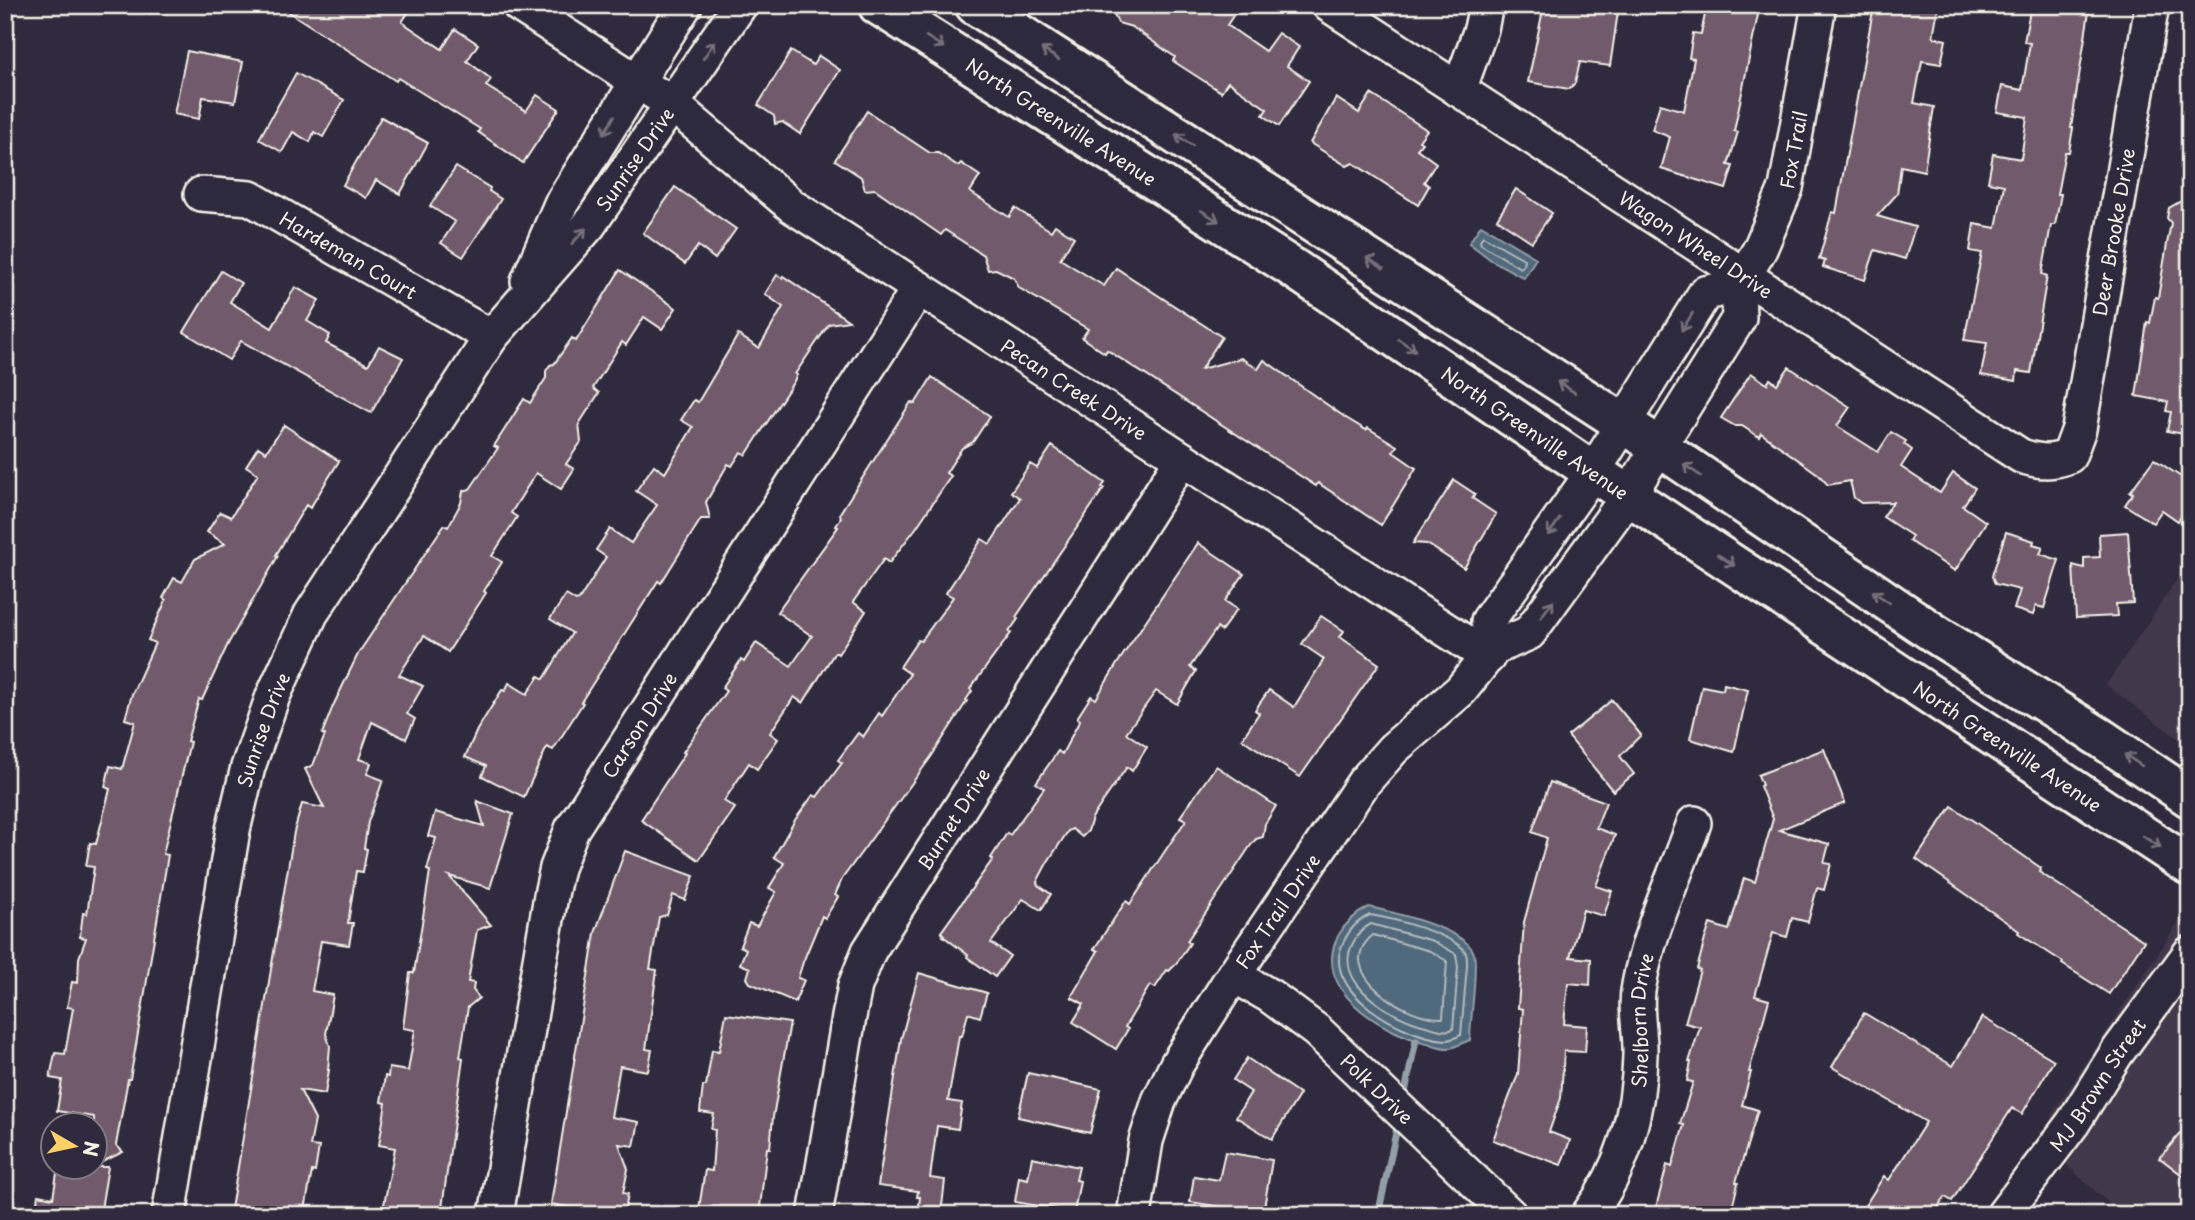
<svg xmlns="http://www.w3.org/2000/svg" width="2195" height="1220" font-family="'Playpen Sans',sans-serif">
<rect width="100%" height="100%" fill="#2f2a3d"/>
<filter id="ink" filterUnits="userSpaceOnUse"><feTurbulence type="fractalNoise" baseFrequency=".0143" numOctaves="2"/><feDisplacementMap in="SourceGraphic" scale="14" xChannelSelector="R" yChannelSelector="G"/><feConvolveMatrix kernelMatrix="1 2 1 2 8 2 1 2 1" color-interpolation-filters="sRGB"/></filter>
<g filter="url(#ink)">
<g fill="#43384b">
<polygon points="2190,560 2190,747 2106,685"/>
<polygon points="2186,911 2190,914 2190,1215 2122,1215 2050,1150 2052,1114"/>
</g>
<g fill="#51697c" stroke="#929fa7" stroke-width="2">
<polygon points="1481,225 1536,258 1524,278 1491,260 1469,243"/>
<path d="M1369 907C1391 912 1468 929 1474 954 1478 969 1470 1020 1470 1040 1464 1042 1456 1047 1450 1048 1442 1049 1431 1044 1423 1042 1381 1031 1311 989 1338 936 1346 922 1355 914 1369 907Z"/>
</g>
<g fill="none" stroke-linecap="round" stroke-linejoin="round">
<g stroke="#b3bbbd" stroke-width="2">
<polygon points="1483,236 1524,259 1523,266 1520,268 1481,244 1480,240"/>
<path d="M1370 915C1391 918 1451 934 1464 950 1468 955 1467 960 1467 966L1461 1035C1457 1037 1451 1040 1446 1040 1406 1038 1317 991 1344 941 1350 929 1358 920 1370 915Z"/>
<path d="M1371 924 1433 941 1456 954 1458 967 1453 1029C1444 1033 1435 1028 1426 1026 1395 1019 1331 984 1353 943 1357 935 1363 928 1371 924Z"/>
<path d="M1373 935 1430 951 1447 961 1443 1018C1408 1020 1329 972 1373 935Z"/>
</g>
<g stroke="#929fa7" stroke-width="7">
<polyline points="1403,1102 1416,1040"/>
<polyline points="1378,1215 1398,1123"/>
</g>
</g>
<g fill="#715a6c" stroke="#f4f1e8" stroke-width="2">
<polygon points="278,5 413,5 402,22 442,49 455,29 478,44 467,61 491,79 486,86 526,111 537,95 559,109 523,163 478,132 480,129 398,78 396,81"/>
<polygon points="1120,5 1240,5 1227,25 1265,51 1278,33 1299,47 1287,66 1309,81 1279,126 1263,115 1267,109 1228,82 1221,92 1173,61 1175,57 1132,27 1118,23 1114,14"/>
<polygon points="1544,5 1619,5 1610,66 1580,62 1575,83 1569,89 1528,82"/>
<polygon points="1707,5 1760,5 1734,131 1738,132 1728,165 1733,166 1726,189 1661,169 1670,137 1652,130 1660,104 1684,111 1694,59 1689,58 1693,33 1701,34"/>
<polygon points="1874,5 1920,5 1938,8 1933,37 1946,40 1941,64 1922,61 1914,103 1934,107 1924,171 1901,166 1897,194 1877,216 1915,227 1905,259 1875,250 1865,280 1823,267 1825,261 1819,259 1832,212 1836,213"/>
<polygon points="2031,5 2090,5 2071,128 2073,128 2069,152 2065,152 2057,194 2061,194 2055,225 2051,225 2042,274 2047,276 2031,373 2017,371 2016,381 1981,375 1987,343 1964,340 1982,253 1970,251 1974,224 1996,228 2004,185 1988,182 1993,154 2021,159 2027,117 1997,112 2002,86 2022,90 2030,43 2024,42"/>
<polygon points="187,51 243,62 235,102 203,97 199,119 174,114"/>
<polygon points="791,51 813,65 819,56 840,70 800,134 782,122 775,124 774,116 758,105"/>
<polygon points="296,73 344,100 323,137 314,132 310,142 293,132 282,152 259,139"/>
<polygon points="1371,94 1427,130 1419,141 1422,143 1417,149 1436,163 1424,182 1429,186 1418,205 1353,163 1347,166 1310,143 1336,98 1359,113"/>
<polygon points="867,111 930,153 938,153 958,166 961,163 980,176 970,192 1009,217 1015,208 1051,231 1055,225 1074,237 1060,259 1104,286 1116,268 1222,337 1201,369 1241,358 1258,369 1264,360 1346,418 1366,430 1368,428 1397,446 1393,452 1416,468 1381,525 1318,483 1316,486 1107,350 1105,353 1082,338 1088,329 1019,288 1014,278 996,269 988,270 983,255 945,230 941,235 875,189 865,190 861,177 835,160"/>
<polygon points="381,117 428,143 400,194 376,180 366,198 343,185"/>
<polygon points="456,167 490,188 489,191 501,199 463,257 441,243 455,222 430,206"/>
<polygon points="675,187 736,229 715,259 698,246 685,264 643,233"/>
<polygon points="1516,189 1552,213 1532,242 1497,219"/>
<polygon points="2190,196 2190,435 2167,431 2171,412 2166,411 2168,402 2136,396 2147,322 2150,323 2155,297 2158,298 2167,244 2171,223 2167,218 2169,208"/>
<polygon points="620,270 676,308 662,329 644,317 626,345 622,342 593,388 599,393 579,424 581,442 566,464 574,469 561,489 536,473 511,513 517,517 492,556 502,562 484,591 486,593 448,652 424,636 399,675 423,686 407,714 415,719 406,739 372,722 359,759 371,763 367,774 383,780 368,822 364,848 367,849 363,872 356,871 348,923 353,923 349,945 321,941 312,991 333,995 326,1034 330,1046 328,1070 329,1070 325,1094 300,1090 315,1120 310,1146 319,1147 315,1172 312,1171 304,1215 230,1215 294,832 302,804 324,808 305,769 313,765 325,735 322,734 333,706 358,654 444,525 448,527 461,503 463,491 470,489 498,448 494,446 524,399 530,403 546,378 546,371 550,365 554,364 572,338 576,341"/>
<polygon points="221,271 241,283 230,302 272,328 295,287 319,300 307,321 330,335 326,343 368,365 379,346 403,358 371,413 241,341 229,360 184,332"/>
<polygon points="777,275 782,278 783,276 849,321 829,324 795,374 797,375 794,381 746,455 741,452 732,466 728,464 706,502 710,519 701,519 661,583 658,581 581,702 583,703 553,750 547,747 524,797 482,776 486,766 465,757 477,730 502,690 505,691 509,683 527,694 539,676 544,679 572,633 550,619 566,595 576,601 579,600 606,557 596,550 610,529 631,543 657,505 636,491 654,465 665,473 693,427 681,420 694,400 698,402 738,335 759,348 783,307 765,294"/>
<polygon points="1789,367 1850,407 1837,426 1878,452 1891,432 1906,441 1904,444 1912,450 1901,467 1940,493 1953,473 1975,488 1963,506 1986,522 1955,571 1909,541 1912,536 1883,517 1893,502 1861,503 1854,498 1850,481 1828,485 1818,474 1761,433 1759,437 1742,426 1735,426 1721,418 1751,373 1767,384 1770,379 1777,384"/>
<polygon points="932,377 990,416 973,442 962,448 946,473 951,476 916,528 889,563 884,559 853,602 866,611 838,654 835,652 803,703 794,697 770,733 778,739 757,769 749,763 724,801 735,808 699,860 641,820 685,753 683,752 726,691 722,688 741,660 744,662 756,643 791,666 812,636 777,612 838,527 836,526 841,518 840,513 911,402 915,404"/>
<polygon points="284,425 339,461 310,508 306,505 276,555 278,556 228,644 202,700 199,699 187,741 190,742 163,854 168,855 159,909 135,1051 130,1079 128,1079 116,1145 123,1152 94,1166 94,1117 57,1111 62,1080 50,1078 55,1053 65,1054 73,1008 67,1007 72,982 78,983 79,958 86,938 80,937 83,913 87,914 94,867 86,866 90,843 96,844 110,789 105,787 110,766 122,769 135,722 125,719 132,694 155,643 148,640 166,600 163,598 174,578 182,582 195,559 225,544 207,532 220,512 231,517 258,474 246,466 258,447 266,452"/>
<polygon points="1052,446 1105,483 1102,487 1104,488 1016,617 1018,619 1009,632 1011,633 970,689 972,691 966,700 967,701 931,757 842,879 835,895 838,897 825,918 822,916 803,962 798,978 804,980 795,1002 750,983 747,978 750,968 740,964 746,949 740,946 749,923 757,926 776,892 769,888 784,863 774,857 795,820 813,795 817,797 842,763 838,760 858,733 863,737 879,713 882,716 910,674 900,667 918,640 921,641 953,597 946,593 982,539 990,544 1020,498 1011,492 1030,464 1037,468"/>
<polygon points="2154,459 2190,483 2190,504 2178,521 2162,510 2153,523 2125,505 2133,493 2130,492"/>
<polygon points="1454,480 1475,494 1472,498 1496,514 1464,568 1427,544 1413,543"/>
<polygon points="2006,532 2034,541 2033,544 2043,547 2040,554 2059,560 2044,608 2036,606 2033,615 2014,609 2020,590 1995,584 1992,576"/>
<polygon points="2128,532 2133,603 2116,604 2117,616 2076,618 2073,565 2084,568 2084,558 2100,557 2099,534"/>
<polygon points="1198,543 1244,574 1225,601 1237,609 1221,631 1217,628 1190,667 1196,671 1177,704 1156,691 1126,733 1147,747 1132,771 1127,767 1104,800 1092,818 1088,831 1082,837 1072,829 1068,831 1047,863 1037,882 1038,885 1051,894 1041,910 1023,899 991,943 1010,956 995,977 967,957 968,955 943,936 944,935 941,932 993,859 991,858 1007,833 1010,835 1044,788 1036,783 1058,751 1062,754 1080,720 1077,718 1091,696 1096,699 1117,664"/>
<polygon points="1321,616 1344,631 1340,637 1379,664 1300,777 1242,739 1259,713 1255,710 1269,690 1294,707 1324,659 1302,644"/>
<polygon points="1724,684 1748,690 1734,752 1690,739 1702,686 1723,690"/>
<polygon points="1612,700 1641,735 1620,756 1634,774 1613,791 1568,736"/>
<polygon points="1824,749 1845,803 1779,830 1829,844 1824,863 1831,864 1824,890 1817,888 1808,922 1792,918 1787,937 1773,933 1755,996 1769,1000 1749,1072 1751,1072 1742,1105 1758,1110 1736,1182 1738,1183 1732,1208 1716,1204 1713,1215 1654,1215 1667,1165 1672,1167 1684,1125 1680,1124 1693,1082 1687,1081 1691,1062 1689,1062 1700,1027 1685,1023 1700,970 1697,969 1705,939 1710,924 1729,930 1744,878 1755,882 1773,819 1760,786 1762,785 1758,775"/>
<polygon points="1216,766 1276,806 1265,824 1263,837 1256,839 1251,845 1187,941 1190,943 1176,964 1169,971 1167,970 1155,988 1150,985 1125,1027 1128,1029 1116,1049 1073,1022 1084,1004 1071,997 1098,951 1094,949 1126,901 1130,904 1167,848 1186,820 1180,817"/>
<polygon points="1550,782 1606,802 1596,828 1615,835 1596,886 1612,891 1604,916 1583,910 1570,957 1591,959 1590,985 1568,983 1564,1024 1587,1026 1585,1052 1564,1051 1561,1098 1549,1132 1570,1140 1561,1165 1493,1140 1518,1074 1523,1009 1518,1008 1524,922 1547,838 1532,832"/>
<polygon points="477,801 513,814 490,888 449,876 491,925 477,930 468,982 474,983 473,990 479,998 468,1007 460,1057 463,1058 441,1215 382,1215 395,1148 379,1145 386,1103 381,1102 385,1076 388,1077 389,1068 408,1071 415,1030 403,1028 410,973 414,973 422,923 430,871 427,870 436,838 428,836 435,812 484,826"/>
<polygon points="1952,806 2041,868 2039,872 2144,941 2109,994 2062,964 2063,962 2018,933 2019,931 1916,859"/>
<polygon points="625,851 694,876 685,900 673,895 667,915 659,917 650,969 657,970 646,1049 652,1050 648,1071 620,1066 611,1117 639,1122 634,1146 619,1144 628,1169 623,1193 628,1194 624,1215 606,1215 551,1204 595,933"/>
<polygon points="919,973 987,993 980,1017 968,1013 962,1036 959,1036 948,1101 962,1103 958,1129 937,1126 930,1178 945,1180 941,1215 918,1215 920,1197 917,1197 918,1191 878,1186 901,1039"/>
<polygon points="1864,1013 1953,1066 1982,1017 2054,1060 2022,1114 2012,1108 1952,1201 1945,1197 1933,1215 1859,1215 1884,1176 1889,1180 1926,1122 1832,1067"/>
<polygon points="726,1014 790,1023 773,1117 770,1148 767,1148 759,1215 698,1215 705,1170 712,1171 715,1130 711,1129 714,1114 700,1112 703,1086 706,1086 712,1050 719,1051"/>
<polygon points="1247,1058 1300,1094 1272,1139 1236,1117 1251,1092 1233,1080"/>
<polygon points="1028,1073 1101,1089 1090,1133 1018,1117"/>
<polygon points="2190,1121 2190,1181 2160,1158"/>
<polygon points="1225,1152 1272,1160 1263,1214 1190,1202 1194,1176 1219,1180"/>
<polygon points="1032,1157 1079,1167 1076,1180 1080,1181 1074,1212 1015,1202 1019,1177 1028,1179"/>
<polygon points="58,1167 108,1167 100,1215 35,1215 38,1195 53,1198"/>
</g>
<g fill="none" stroke-linecap="round" stroke-linejoin="round">
<defs>
<g id="minor">
<path id="s1" d="M519 5 672 104 792 206 1488 657"/>
<path id="s2" d="M1329 5 2021 456C2039 462 2052 463 2069 456L2079 429 2152 5"/>
<polyline points="1459,90 1481,29 1486,5"/>
<path id="s3" d="M201 194 250 198 491 337"/>
<polyline points="528,281 561,204 685,5"/>
<polyline points="1494,648 1488,621 1593,472 1705,293 1738,286"/>
<path id="s4" d="M1235 976 1270 996 1317 1031 1510 1215"/>
<path id="s5" d="M169 1215 233 830 248 767 273 696 311 614 491 337 589 225 740 5"/>
<path id="s6" d="M496 1215 552 890 557 868 572 829 919 288"/>
<path id="s7" d="M815 1215 849 1017 855 986 869 951 1182 459"/>
<path id="s8" d="M1134 1215 1146 1141 1159 1101 1177 1064 1227 985 1364 782 1393 749 1461 690 1494 648 1529 633 1629 495 1739 318 1738 286 1760 249 1786 188 1819 5"/>
<path id="s9" d="M1588 1215C1623 1169 1639 1112 1640 1055 1641 1032 1634 1008 1639 985 1649 929 1675 877 1694 823"/>
<path id="s10" d="M2003 1215 2073 1123 2116 1054 2190 953"/>
</g>
<g id="major">
<path id="s11" d="M878 5 1290 266 1593 472 2190 866"/>
<polyline points="975,5 1643,436 1937,635 2101,738 2190,798"/>
</g>
</defs>
<use href="#minor" stroke="#f4f1e8" stroke-width="38"/>
<use href="#major" stroke="#f4f1e8" stroke-width="44"/>
<use href="#minor" stroke="#2f2a3d" stroke-width="33"/>
<use href="#major" stroke="#2f2a3d" stroke-width="38"/>
</g>
<defs><path id="oneway-shaft" d="M-6 0H5M1.5-3L5.5 0L1.5 3" fill="none" stroke-width="1.6" stroke-linecap="round" stroke-linejoin="round" transform="scale(1.75)"/></defs>
<g stroke="#747079">
<use href="#oneway-shaft" transform="translate(935 42) rotate(32)"/>
<use href="#oneway-shaft" transform="translate(709 50) rotate(-56)"/>
<use href="#oneway-shaft" transform="translate(1050 54) rotate(-147)"/>
<use href="#oneway-shaft" transform="translate(609 125) rotate(121)"/>
<use href="#oneway-shaft" transform="translate(1184 140) rotate(-147)"/>
<use href="#oneway-shaft" transform="translate(1210 216) rotate(32)"/>
<use href="#oneway-shaft" transform="translate(579 236) rotate(-48)"/>
<use href="#oneway-shaft" transform="translate(1375 263) rotate(-147)"/>
<use href="#oneway-shaft" transform="translate(1687 322) rotate(122)"/>
<use href="#oneway-shaft" transform="translate(1407 345) rotate(34)"/>
<use href="#oneway-shaft" transform="translate(1566 387) rotate(-147)"/>
<use href="#oneway-shaft" transform="translate(1692 470) rotate(-146)"/>
<use href="#oneway-shaft" transform="translate(1554 527) rotate(125)"/>
<use href="#oneway-shaft" transform="translate(1726 560) rotate(33)"/>
<use href="#oneway-shaft" transform="translate(1881 597) rotate(-146)"/>
<use href="#oneway-shaft" transform="translate(1547 609) rotate(-54)"/>
<use href="#oneway-shaft" transform="translate(2133 760) rotate(-146)"/>
<use href="#oneway-shaft" transform="translate(2152 842) rotate(33)"/>
</g>
</g>
<g text-anchor="middle" dominant-baseline="central" stroke-width="6" stroke-linejoin="round" paint-order="stroke">
<g font-size="19" fill="#f4f1e8" stroke="#2f2a3d">
<text stroke="none"><textPath href="#s11" startOffset="217">North Greenville Avenue</textPath></text>
<text stroke="none"><textPath href="#s8" startOffset="1281">Fox Trail</textPath></text>
<text stroke="none"><textPath href="#s5" startOffset="1180">Sunrise Drive</textPath></text>
<text stroke="none"><textPath href="#s2" startOffset="1104">Deer Brooke Drive</textPath></text>
<text stroke="none"><textPath href="#s2" startOffset="438">Wagon Wheel Drive</textPath></text>
<text stroke="none"><textPath href="#s3" startOffset="163">Hardeman Court</textPath></text>
<text stroke="none"><textPath href="#s1" startOffset="676">Pecan Creek Drive</textPath></text>
<text stroke="none"><textPath href="#s11" startOffset="784">North Greenville Avenue</textPath></text>
<text stroke="none"><textPath href="#s6" startOffset="518">Carson Drive</textPath></text>
<text stroke="none"><textPath href="#s5" startOffset="495">Sunrise Drive</textPath></text>
<text stroke="none"><textPath href="#s11" startOffset="1351">North Greenville Avenue</textPath></text>
<text stroke="none"><textPath href="#s7" startOffset="427">Burnet Drive</textPath></text>
<text stroke="none"><textPath href="#s8" startOffset="341">Fox Trail Drive</textPath></text>
<text stroke="none"><textPath href="#s9" startOffset="206">Shelborn Drive</textPath></text>
<text stroke="none"><textPath href="#s10" startOffset="161">MJ Brown Street</textPath></text>
<text stroke="none"><textPath href="#s4" startOffset="182">Polk Drive</textPath></text>
</g>
</g>
<rect width="2195" height="1220" fill="none" stroke="#2f2a3d" stroke-width="28"/>
<rect x="14" y="14" width="2167" height="1192" fill="none" stroke="#f4f1e8" stroke-width="2.5" filter="url(#ink)"/>
<g transform="translate(74 1146) rotate(99)"><circle r="33" fill="#2f2a3d" stroke="#7e7a81" stroke-width="2"/>
<path d="M0-5L12 26L0 18L-12 26Z" fill="#ffd166"/>
<text y="-10" font-size="19" font-weight="bold" text-anchor="middle" fill="#f4f1e8">N</text>
</g>
</svg>
